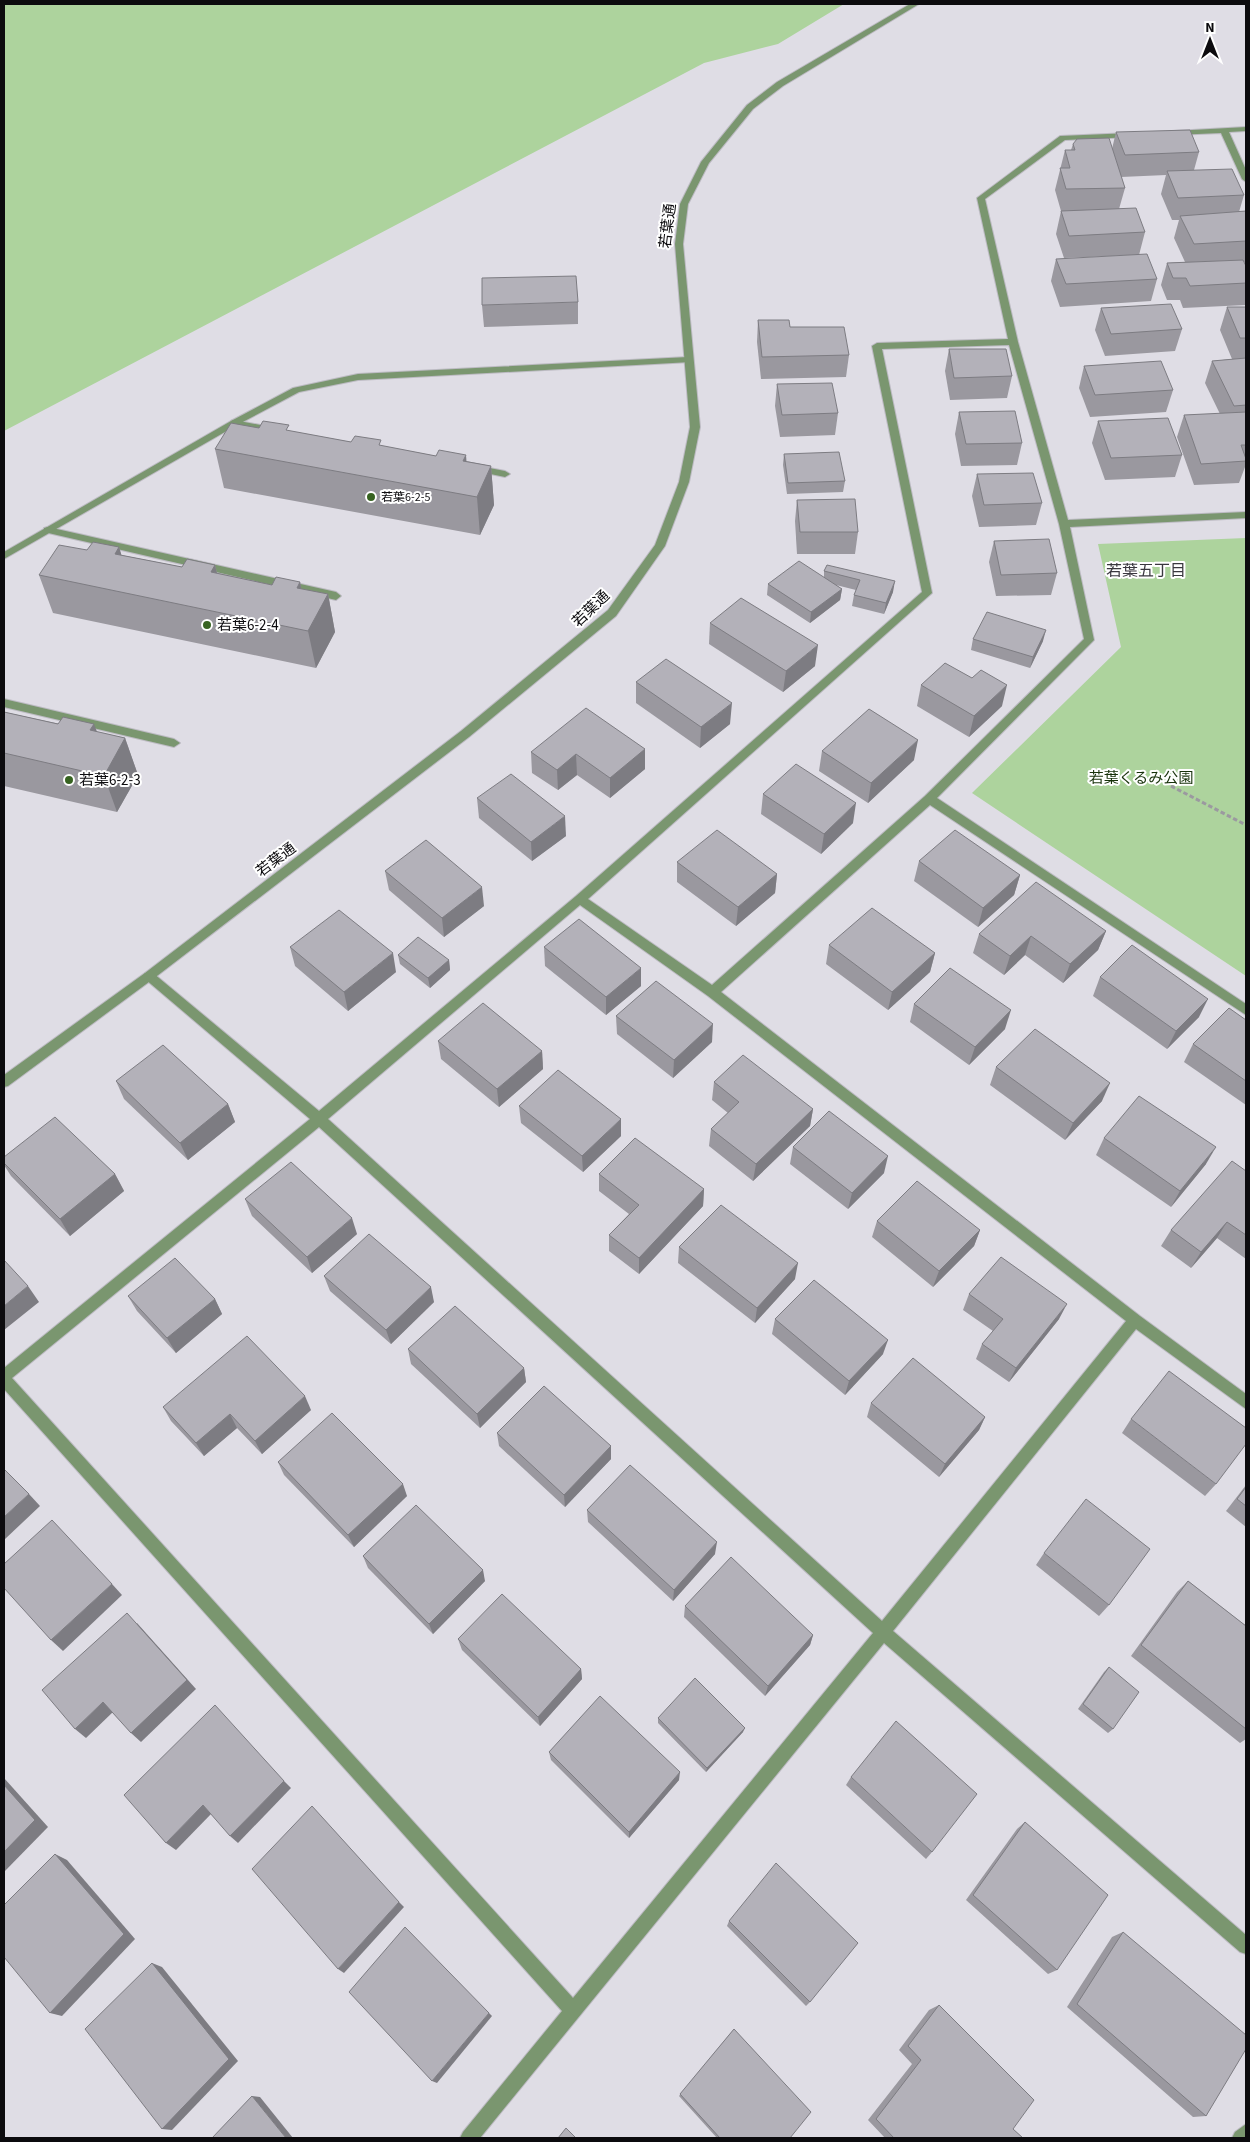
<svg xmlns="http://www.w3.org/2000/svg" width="1250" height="2142" font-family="'Source Sans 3','Noto Sans JP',sans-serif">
<rect width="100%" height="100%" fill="#dfdde5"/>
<g fill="#add39d">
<polygon points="4,4 844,4 778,44 704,63 4,431"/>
<polygon points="1246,538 1246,976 972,793 1121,647 1098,544"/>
</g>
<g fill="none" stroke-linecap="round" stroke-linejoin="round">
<defs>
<g id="service">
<polygon points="234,420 276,428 281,431 276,434 231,425 231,421"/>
<polygon points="474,465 505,471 510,474 505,477 471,470 471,466"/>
<polygon points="48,527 336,592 341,596 336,600 44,532 44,528"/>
<polygon points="4,699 174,739 180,743 174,747 4,707"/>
</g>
<g id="minor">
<polygon points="1246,127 1246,131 1229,132 1246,170 1246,182 1242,179 1221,133 1174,135 1170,133 1174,131"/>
<path d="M1131 133 1135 135 1134 137 1065 140 985 199 1018 342 1068 520 1246 512V518L1070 527 1094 640 937 798 1246 1004V1015L930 805 721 992 1140 1316 1246 1394V1409L1136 1329 893 1631 1246 1935V1954L1240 1952 884 1643 480 2138H460L463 2132 562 2011 4 1389V1368L310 1119 145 979 143 976 145 973H153L319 1111 576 896 922 592 872 346 877 343 1008 339 977 198 1060 136ZM1009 345 1059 524 1084 639 925 796 712 985 588 899 932 593 882 349ZM580 905 708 996 1126 1321 882 1621 328 1119ZM319 1127 873 1633 573 1998 12 1378Z"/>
<polygon points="688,357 691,358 691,362 358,380 299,392 237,425 4,559 4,552 231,421 293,388 358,374"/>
<polygon points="1246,2124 1246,2138 1232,2138 1235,2132"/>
</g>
<polygon id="tertiary" points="910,4 919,4 783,86 753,109 709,163 688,204 683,244 700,427 689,482 665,546 616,616 469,737 153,979 8,1086 4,1087 4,1075 145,973 461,731 608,610 655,545 679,482 690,427 675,244 680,204 701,162 747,105 777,82"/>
</defs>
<use href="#service" stroke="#bdbbc3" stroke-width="2"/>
<use href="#minor" stroke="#bdbbc3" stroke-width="2"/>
<use href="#tertiary" stroke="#bdbbc3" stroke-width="2"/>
<polyline stroke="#9b99a0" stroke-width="3" stroke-dasharray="4.5 2.5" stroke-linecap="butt" points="1171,786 1246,825"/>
<use href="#service" fill="#7a966f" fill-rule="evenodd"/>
<use href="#minor" fill="#7a966f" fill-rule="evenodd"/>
<use href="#tertiary" fill="#7a966f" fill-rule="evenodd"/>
</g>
<g fill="#9a989f">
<polygon points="1116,132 1199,152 1194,170 1244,195 1239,212 1246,211 1246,262 1244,262 1246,266 1246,305 1183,308 1180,300 1167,300 1161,285 1167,263 1185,262 1174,238 1179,220 1172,220 1161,194 1166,175 1121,177 1125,188 1119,209 1145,232 1139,255 1064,258 1056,234 1061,211 1091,210 1061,211 1055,190 1065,150 1071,150 1073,144 1112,149"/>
<polygon points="1056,259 1157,279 1151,301 1060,307 1051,281"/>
<polygon points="578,302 578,324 484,327 482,305"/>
<polygon points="1227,307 1246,307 1246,467 1245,467 1239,483 1194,485 1177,437 1184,415 1220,414 1205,383 1212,361 1232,359 1220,330"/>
<polygon points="1101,308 1182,329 1175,351 1105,356 1095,330"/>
<polygon points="758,320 790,327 849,355 846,377 761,379 757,342"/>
<polygon points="949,349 1012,376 1007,398 950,400 945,371"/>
<polygon points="1084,366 1173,390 1166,412 1090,417 1079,388"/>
<polygon points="777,384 838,413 835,435 780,437 775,406"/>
<polygon points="959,412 1022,443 1017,465 961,466 955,434"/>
<polygon points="1098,421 1182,455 1175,477 1105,480 1092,443"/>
<polygon points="259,428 290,431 351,442 382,446 436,456 466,455 466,461 491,466 494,505 480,535 224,488 215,449"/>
<polygon points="784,454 845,481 843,492 787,494 783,465"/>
<polygon points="977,474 1042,503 1036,525 979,527 972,496"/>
<polygon points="797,500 858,532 855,554 797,554 795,521"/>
<polygon points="994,541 1057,573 1051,595 996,596 989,562"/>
<polygon points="119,547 121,555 182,567 215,565 217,573 272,585 300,582 301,589 328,594 335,632 316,668 53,613 39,575 87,550"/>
<polygon points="827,565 893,592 884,614 852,606 854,595 856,590 836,585 842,589 840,600 810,623 767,595 768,584 824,577 824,571"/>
<polygon points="710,623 815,666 783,692 709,644"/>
<polygon points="973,639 1043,641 1030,668 971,650"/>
<polygon points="636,682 730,724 700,748 636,703"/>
<polygon points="921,685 1002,706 969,737 917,706"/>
<polygon points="4,712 125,738 138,775 117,812 4,786"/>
<polygon points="645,749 645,769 610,798 577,775 558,790 532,773 531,752"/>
<polygon points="822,751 914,760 868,803 819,771"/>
<polygon points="763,794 853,823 821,854 761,814"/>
<polygon points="477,798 566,836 532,861 479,818"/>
<polygon points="919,861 1020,875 1014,895 978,927 914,881"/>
<polygon points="677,862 777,874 775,893 736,926 677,882"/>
<polygon points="385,871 484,906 444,937 389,890"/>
<polygon points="1106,931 1098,950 1063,983 1025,955 1004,975 973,953 979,934"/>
<polygon points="829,945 935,953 930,972 888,1010 826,964"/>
<polygon points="290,947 396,972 348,1011 295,966"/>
<polygon points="544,947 641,986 606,1015 545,966"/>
<polygon points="398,955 449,960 450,970 430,988 400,964"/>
<polygon points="1100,977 1199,1017 1167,1049 1093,996"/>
<polygon points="914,1004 1005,1029 969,1065 910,1022"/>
<polygon points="616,1016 712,1042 673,1078 617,1034"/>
<polygon points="1246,1020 1246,1105 1184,1062 1193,1044"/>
<polygon points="438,1041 542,1051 543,1069 499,1107 441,1059"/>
<polygon points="996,1067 1102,1101 1065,1140 990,1085"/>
<polygon points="116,1081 228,1104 235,1122 188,1160 124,1099"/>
<polygon points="714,1082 813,1109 810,1126 753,1181 709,1146 711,1129 728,1113 712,1100"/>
<polygon points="519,1106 621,1136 583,1172 521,1123"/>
<polygon points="1104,1138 1206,1164 1171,1207 1096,1155"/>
<polygon points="793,1147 884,1173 848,1209 790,1164"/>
<polygon points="4,1157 115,1174 124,1191 70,1236 11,1176 4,1165"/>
<polygon points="1246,1171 1246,1259 1217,1238 1191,1268 1161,1246 1171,1230"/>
<polygon points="599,1174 704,1189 703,1206 639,1274 609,1251 609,1235 629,1214 599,1191"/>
<polygon points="245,1199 357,1234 312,1273 252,1216"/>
<polygon points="877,1221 980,1230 974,1246 933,1287 872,1237"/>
<polygon points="679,1247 795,1279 755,1323 678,1263"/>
<polygon points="324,1276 434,1302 391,1344 330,1291"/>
<polygon points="969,1294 1059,1319 1009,1382 976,1359 982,1344 993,1331 963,1310"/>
<polygon points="128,1296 215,1299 222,1314 176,1353 137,1311"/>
<polygon points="775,1319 883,1354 845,1395 772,1334"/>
<polygon points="408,1349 524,1368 526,1382 480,1428 411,1364"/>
<polygon points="871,1403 985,1417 979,1430 939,1477 867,1417"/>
<polygon points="163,1407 311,1410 262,1454 237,1428 204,1456 171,1421"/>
<polygon points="1131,1419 1216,1484 1205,1496 1122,1433"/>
<polygon points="497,1433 611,1446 611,1459 565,1507 499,1446"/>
<polygon points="278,1462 407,1496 354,1547 284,1475"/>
<polygon points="1246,1485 1246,1527 1226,1511"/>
<polygon points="587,1510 715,1554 673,1601 588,1522"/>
<polygon points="1044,1553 1109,1605 1099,1616 1036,1565"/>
<polygon points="363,1556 485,1581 433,1634 368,1568"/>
<polygon points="1188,1581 1246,1626 1246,1739 1240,1743 1131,1656 1177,1592"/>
<polygon points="685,1606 813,1635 810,1645 765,1696 684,1617"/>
<polygon points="458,1639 581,1669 582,1679 540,1726 462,1650"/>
<polygon points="1109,1667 1113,1729 1108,1733 1078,1709 1104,1672"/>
<polygon points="658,1718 743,1732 706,1772 658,1723"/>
<polygon points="549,1752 679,1780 629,1838 551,1760"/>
<polygon points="851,1777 932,1852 926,1859 846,1785"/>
<polygon points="1025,1822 1057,1970 1048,1974 966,1900 1017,1829"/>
<polygon points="729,1921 810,2002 806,2006 727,1926"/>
<polygon points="1123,1932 1206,2116 1193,2117 1067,2007 1112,1937"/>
<polygon points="939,2005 1013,2129 1023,2138 885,2138 868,2120 912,2064 899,2050 929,2010"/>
<polygon points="734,2029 790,2138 717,2138 679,2096"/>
</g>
<g fill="#7d7c82">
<polygon points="466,455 469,494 463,461"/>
<polygon points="491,466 494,505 480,535 477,497"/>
<polygon points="119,547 131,586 115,554"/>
<polygon points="215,565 224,603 211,572"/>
<polygon points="895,581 893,592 884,614 886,603"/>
<polygon points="300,582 307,620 297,588"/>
<polygon points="842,589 840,600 810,623 811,612"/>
<polygon points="328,594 335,632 316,668 308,631"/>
<polygon points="1046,630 1043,641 1030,668 1033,657"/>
<polygon points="818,645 815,666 783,692 786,671"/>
<polygon points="1007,685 1002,706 969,737 974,716"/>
<polygon points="732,703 730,724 700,748 701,727"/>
<polygon points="94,724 108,760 90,730"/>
<polygon points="125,738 138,775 117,812 104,776"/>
<polygon points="918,740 914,760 868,803 871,783"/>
<polygon points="645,749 645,769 610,798 610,778"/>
<polygon points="576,754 577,775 558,790 557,770"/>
<polygon points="856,803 853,823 821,854 824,834"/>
<polygon points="565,816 566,836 532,861 531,842"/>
<polygon points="777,874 775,893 736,926 738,907"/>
<polygon points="1020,875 1014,895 978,927 983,908"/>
<polygon points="482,887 484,906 444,937 442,918"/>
<polygon points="1106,931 1098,950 1063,983 1070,964"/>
<polygon points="1031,936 1025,955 1004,975 1010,956"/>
<polygon points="393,953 396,972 348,1011 344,992"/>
<polygon points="935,953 930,972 888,1010 892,992"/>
<polygon points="449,960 450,970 430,988 428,978"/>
<polygon points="641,968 641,986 606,1015 606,997"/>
<polygon points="1208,999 1199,1017 1167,1049 1176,1031"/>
<polygon points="1011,1010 1005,1029 969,1065 975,1047"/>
<polygon points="713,1024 712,1042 673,1078 674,1060"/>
<polygon points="542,1051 543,1069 499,1107 497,1089"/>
<polygon points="1110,1083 1102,1101 1065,1140 1073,1123"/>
<polygon points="228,1104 235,1122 188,1160 180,1143"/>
<polygon points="813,1109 810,1126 753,1181 756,1164"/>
<polygon points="621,1119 621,1136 583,1172 582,1156"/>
<polygon points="1216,1147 1206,1164 1171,1207 1180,1191"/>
<polygon points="888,1156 884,1173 848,1209 852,1193"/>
<polygon points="115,1174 124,1191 70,1236 60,1219"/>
<polygon points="704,1189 703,1206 639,1274 639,1258"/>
<polygon points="352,1218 357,1234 312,1273 307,1257"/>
<polygon points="1227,1222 1217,1238 1191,1268 1201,1252"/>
<polygon points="980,1230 974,1246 933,1287 939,1271"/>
<polygon points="798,1263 795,1279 755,1323 757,1308"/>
<polygon points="28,1286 39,1302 4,1330 4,1306"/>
<polygon points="431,1287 434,1302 391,1344 386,1330"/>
<polygon points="215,1299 222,1314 176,1353 167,1338"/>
<polygon points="1067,1304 1059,1319 1009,1382 1016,1368"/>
<polygon points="888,1340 883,1354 845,1395 849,1381"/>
<polygon points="524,1368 526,1382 480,1428 477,1414"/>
<polygon points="305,1396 311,1410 262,1454 255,1441"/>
<polygon points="230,1414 237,1428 204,1456 196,1443"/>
<polygon points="985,1417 979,1430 939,1477 945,1464"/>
<polygon points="611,1446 611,1459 565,1507 564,1495"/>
<polygon points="403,1484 407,1496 354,1547 348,1535"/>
<polygon points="29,1494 40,1506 4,1540 4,1517"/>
<polygon points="717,1542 715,1554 673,1601 674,1590"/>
<polygon points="483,1570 485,1581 433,1634 429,1624"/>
<polygon points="112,1584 122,1595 63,1651 51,1640"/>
<polygon points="137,1623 196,1689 141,1742 131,1733"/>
<polygon points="813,1635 810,1645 765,1696 768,1686"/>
<polygon points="581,1669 582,1679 540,1726 538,1717"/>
<polygon points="103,1702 114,1711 86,1738 75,1729"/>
<polygon points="745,1728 743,1732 706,1772 707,1768"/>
<polygon points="680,1772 679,1780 629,1838 629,1832"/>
<polygon points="4,1778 48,1827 4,1872"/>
<polygon points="284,1781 291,1788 238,1843 230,1836"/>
<polygon points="203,1805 212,1813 176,1850 166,1843"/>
<polygon points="55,1854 67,1860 135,1939 62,2016 50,2013"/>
<polygon points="399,1902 404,1907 344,1973 338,1969"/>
<polygon points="152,1963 162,1967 238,2061 172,2130 162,2129"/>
<polygon points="489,2013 492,2016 437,2083 432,2081"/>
<polygon points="252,2096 260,2097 293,2138 286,2138"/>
</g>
<g fill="#b3b1b9" stroke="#7d7c82">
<polygon points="1190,130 1199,152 1125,155 1116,132"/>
<polygon points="1109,138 1125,188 1066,189 1060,168 1070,168 1065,150 1075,150 1073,144 1077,139"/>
<polygon points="1232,169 1244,195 1178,198 1167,171"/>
<polygon points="1136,208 1145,232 1069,236 1061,211"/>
<polygon points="1246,211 1246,241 1194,244 1180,216"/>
<polygon points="1147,254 1157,279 1066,284 1056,259"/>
<polygon points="1243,260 1246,266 1246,283 1190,286 1186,278 1173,278 1167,263"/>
<polygon points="576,276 578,302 482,305 482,278"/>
<polygon points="1171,304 1182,329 1111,334 1101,308"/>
<polygon points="1227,307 1246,307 1246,338 1240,338"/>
<polygon points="758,320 789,320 790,327 844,327 849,355 762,357"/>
<polygon points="949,349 1006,349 1012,376 954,378"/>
<polygon points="1246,358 1246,405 1234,406 1212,361"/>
<polygon points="1161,361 1173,390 1095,395 1084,366"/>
<polygon points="832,383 838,413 782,415 777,384"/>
<polygon points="1015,411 1022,443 966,444 959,412"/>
<polygon points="1246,412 1246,445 1241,445 1246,459 1246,461 1201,464 1184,415"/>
<polygon points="1168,418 1182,455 1111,458 1098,421"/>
<polygon points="263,421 289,425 286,430 351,442 355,436 381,440 379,445 436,456 439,450 466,455 463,461 491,466 477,497 215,449 231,423 259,428"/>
<polygon points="839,452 845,481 788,483 784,454"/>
<polygon points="1033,473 1042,503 984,505 977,474"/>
<polygon points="855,499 858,532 800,532 797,500"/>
<polygon points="1049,539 1057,573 1001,575 994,541"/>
<polygon points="93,542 119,547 115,554 182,567 187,559 215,565 211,572 272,585 276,577 300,582 297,588 328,594 308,631 39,575 59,545 87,550"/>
<polygon points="799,561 842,589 811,612 768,584"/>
<polygon points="827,565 895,581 886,603 854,595 860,580 824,571"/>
<polygon points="741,598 818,645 786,671 710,623"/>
<polygon points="987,612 1046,630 1033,657 973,639"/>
<polygon points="666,659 732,703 701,727 636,682"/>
<polygon points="945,663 972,678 981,670 1007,685 974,716 921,685"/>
<polygon points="586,708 645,749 610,778 576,754 557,770 531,752"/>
<polygon points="869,709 918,740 871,783 822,751"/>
<polygon points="4,712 58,724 63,717 94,724 90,730 125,738 104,776 4,753"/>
<polygon points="796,764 856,803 824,834 763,794"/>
<polygon points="511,774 565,816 531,842 477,798"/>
<polygon points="717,830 777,874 738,907 677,862"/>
<polygon points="955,830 1020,875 983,908 919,861"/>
<polygon points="426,840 482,887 442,918 385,871"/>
<polygon points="1036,882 1106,931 1070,964 1031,936 1010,956 979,934"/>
<polygon points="872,908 935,953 892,992 829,945"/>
<polygon points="339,910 393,953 344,992 290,947"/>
<polygon points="579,919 641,968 606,997 544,947"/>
<polygon points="418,937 449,960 428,978 398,955"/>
<polygon points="1132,945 1208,999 1176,1031 1100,977"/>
<polygon points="950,968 1011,1010 975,1047 914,1004"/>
<polygon points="656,981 713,1024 674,1060 616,1016"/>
<polygon points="483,1003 542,1051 497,1089 438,1041"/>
<polygon points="1229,1008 1246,1020 1246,1081 1193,1044"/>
<polygon points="1035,1029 1110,1083 1073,1123 996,1067"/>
<polygon points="163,1045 228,1104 180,1143 116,1081"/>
<polygon points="743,1055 813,1109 756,1164 711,1129 739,1102 714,1082"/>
<polygon points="558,1070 621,1119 582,1156 519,1106"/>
<polygon points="1139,1096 1216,1147 1180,1191 1104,1138"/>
<polygon points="829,1111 888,1156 852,1193 793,1147"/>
<polygon points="55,1117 115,1174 60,1219 4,1163 4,1157"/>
<polygon points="635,1138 704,1189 639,1258 609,1235 639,1205 599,1174"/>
<polygon points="1232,1161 1246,1171 1246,1235 1227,1222 1201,1252 1171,1230"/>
<polygon points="291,1162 352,1218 307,1257 245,1199"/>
<polygon points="917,1181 980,1230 939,1271 877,1221"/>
<polygon points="721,1205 798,1263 757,1308 679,1247"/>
<polygon points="369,1234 431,1287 386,1330 324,1276"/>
<polygon points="1001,1257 1067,1304 1016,1368 982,1344 1003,1319 969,1294"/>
<polygon points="175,1258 215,1299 167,1338 128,1296"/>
<polygon points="4,1260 28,1286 4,1306"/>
<polygon points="814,1280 888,1340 849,1381 775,1319"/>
<polygon points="455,1306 524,1368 477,1414 408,1349"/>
<polygon points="247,1336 305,1396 255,1441 230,1414 196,1443 163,1407"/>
<polygon points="913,1358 985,1417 945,1464 871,1403"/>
<polygon points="1169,1371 1246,1428 1246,1444 1216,1484 1131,1419"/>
<polygon points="544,1386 611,1446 564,1495 497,1433"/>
<polygon points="332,1413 403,1484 348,1535 278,1462"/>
<polygon points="630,1465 717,1542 674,1590 587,1510"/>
<polygon points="4,1469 29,1494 4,1517"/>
<polygon points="1246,1487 1246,1506 1237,1499"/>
<polygon points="1086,1499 1150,1549 1109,1605 1044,1553"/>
<polygon points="416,1505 483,1570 429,1624 363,1556"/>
<polygon points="52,1520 112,1584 51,1640 4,1588 4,1564"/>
<polygon points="731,1557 813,1635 768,1686 685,1606"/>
<polygon points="1188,1581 1246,1626 1246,1729 1141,1645"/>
<polygon points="502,1594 581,1669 538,1717 458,1639"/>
<polygon points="127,1613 187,1680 131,1733 103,1702 75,1729 42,1690"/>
<polygon points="1109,1667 1139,1692 1113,1729 1083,1704"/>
<polygon points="695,1678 745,1728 707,1768 658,1718"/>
<polygon points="600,1696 680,1772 629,1832 549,1752"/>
<polygon points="215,1705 284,1781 230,1836 203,1805 166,1843 124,1795"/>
<polygon points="896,1721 977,1794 932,1852 851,1777"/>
<polygon points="4,1785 35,1820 4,1852"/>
<polygon points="312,1806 399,1902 338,1969 252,1869"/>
<polygon points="1025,1822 1108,1895 1057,1970 973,1895"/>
<polygon points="55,1854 124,1934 50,2013 4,1957 4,1905"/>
<polygon points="776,1863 858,1943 810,2002 729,1921"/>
<polygon points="405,1927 489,2013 432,2081 349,1992"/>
<polygon points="1123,1932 1246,2035 1246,2049 1206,2116 1077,2004"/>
<polygon points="152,1963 229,2059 162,2129 85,2029"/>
<polygon points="939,2005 1034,2100 1013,2129 1023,2138 894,2138 876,2119 921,2060 908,2046"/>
<polygon points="734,2029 811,2112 790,2138 720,2138 680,2094"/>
<polygon points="252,2096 286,2138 212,2138"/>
<polygon points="566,2128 576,2138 558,2138"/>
</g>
<g fill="#376321" stroke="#fff" stroke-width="2">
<circle cx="371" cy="497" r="5"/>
<circle cx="207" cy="625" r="5"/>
<circle cx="69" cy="780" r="5"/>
</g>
<g text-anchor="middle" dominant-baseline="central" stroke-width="4" stroke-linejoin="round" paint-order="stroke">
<g font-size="12" fill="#0c0b0e" stroke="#fff" text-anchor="start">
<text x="381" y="497">若葉6-2-5</text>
</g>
<g font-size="15" fill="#0c0b0e" stroke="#fff">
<text transform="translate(668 226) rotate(-83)">若葉通</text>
<text transform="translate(591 609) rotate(-44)">若葉通</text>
<text transform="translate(276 860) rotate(-37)">若葉通</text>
</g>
<g font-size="15" fill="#0c0b0e" stroke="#fff" text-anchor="start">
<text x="217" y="625">若葉6-2-4</text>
<text x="79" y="780">若葉6-2-3</text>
</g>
<g font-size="15" fill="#17310a" stroke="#fff">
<text x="1141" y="778">若葉くるみ公園</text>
</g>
<g font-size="16" fill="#3a383f" stroke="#fff">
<text x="1146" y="571">若葉五丁目</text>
</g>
</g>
<rect width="1250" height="2142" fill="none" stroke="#0c0b0e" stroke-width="10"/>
<g transform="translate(1210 40)" stroke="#ffffff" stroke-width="4" paint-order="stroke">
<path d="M0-4L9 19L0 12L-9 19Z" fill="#0c0b0e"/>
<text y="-8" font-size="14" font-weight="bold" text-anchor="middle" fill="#0c0b0e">N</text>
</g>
</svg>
